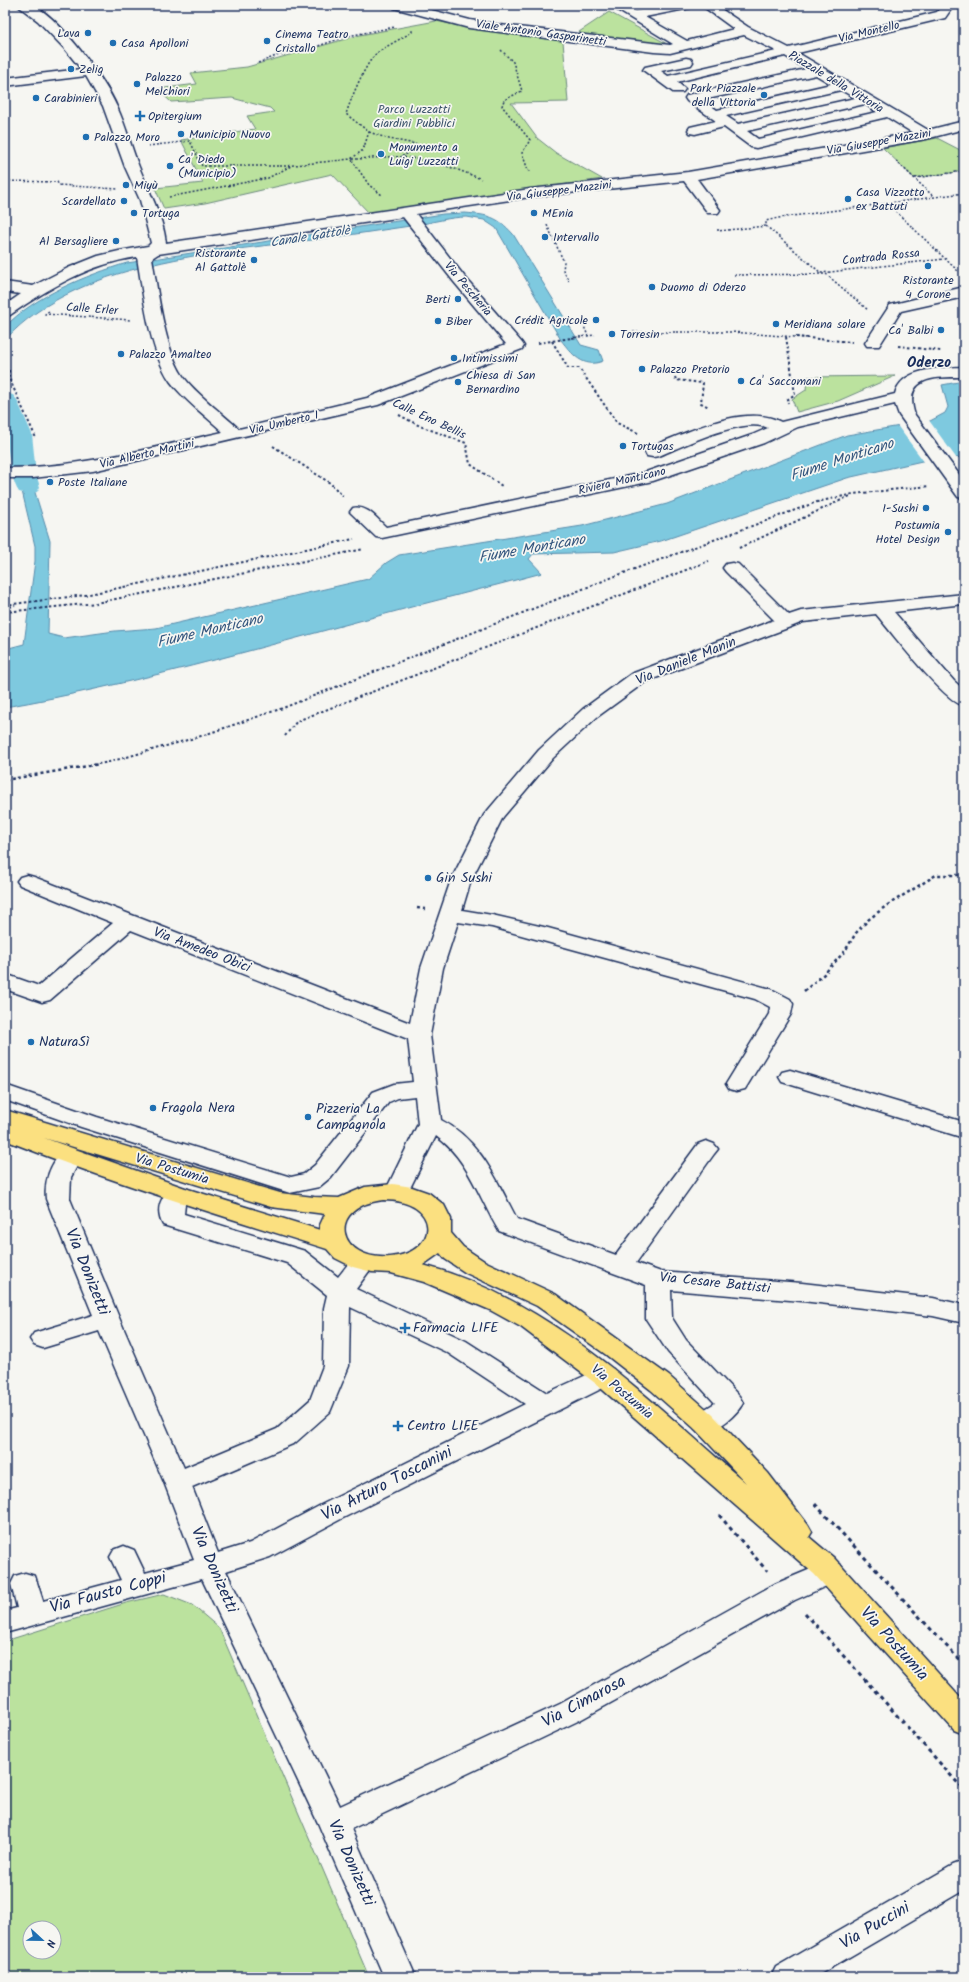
<svg xmlns="http://www.w3.org/2000/svg" width="969" height="1982" font-family="Kalam,sans-serif">
<rect width="100%" height="100%" fill="#f6f6f2"/>
<filter id="ink" filterUnits="userSpaceOnUse"><feTurbulence type="fractalNoise" baseFrequency=".025" numOctaves="2"/><feDisplacementMap in="SourceGraphic" scale="8" xChannelSelector="R" yChannelSelector="G"/><feConvolveMatrix kernelMatrix="1 2 1 2 8 2 1 2 1" color-interpolation-filters="sRGB"/></filter>
<g filter="url(#ink)">
<g fill="#bbe29e" stroke="#6b887e" fill-rule="evenodd">
<polygon points="609,12 669,45 585,36 579,32"/>
<polygon points="436,21 465,27 563,41 568,102 511,103 537,138 556,153 602,179 369,213 332,174 205,203 164,209 155,188 203,183 181,140 255,129 247,116 274,112 270,108 232,98 171,102 157,89 197,84 191,73 247,67 360,35"/>
<polygon points="937,138 964,152 964,171 914,178 883,148"/>
<polygon points="895,376 838,401 797,412 792,399 806,390 807,377"/>
<path d="M164 1594 192 1605 219 1628 369 1977H5V1641L126 1603ZM30 1928H54V1952H30Z"/>
</g>
<g fill="#7ec9df" stroke="#568bab">
<path d="M465 213C488 215 497 216 513 234L581 345 599 350 603 361C583 369 572 354 561 340L496 228 484 220 467 217C450 217 434 222 417 225 392 229 367 232 342 236 237 251 81 256 5 340V327C34 296 87 275 127 263L443 214Z"/>
<path d="M958 382 964 392V457L922 461 847 478 661 541 614 552 533 554 529 559 542 573C487 588 432 601 378 616 255 649 131 685 5 707V649L24 644 35 561V546L18 474 16 444 27 443 29 473 50 541 48 634 64 638 115 631 156 628 368 579 386 563 399 555 582 526 667 504 847 435 930 421 945 413 948 407 942 385Z"/>
<polygon points="5,383 25,433 11,436 5,421"/>
</g>
<polygon fill="#f6f6f2" points="928,419 957,459 925,463 896,424"/>
<g fill="none" stroke-linecap="round" stroke-linejoin="round">
<path fill="#7ec9df" fill-rule="evenodd" d="M5 393 13 395 17 400 32 434 36 474 40 487 37 492 28 494 19 492C7 475 5 415 5 393Z"/>
<defs>
<g id="minor">
<path d="M17 5C21 5 28 4 32 5 58 15 106 81 117 107 126 126 131 147 139 167 149 192 163 216 166 243L530 189 688 172 913 133 887 117 756 148 751 147 724 127 695 134 690 133 688 130 690 127 716 121 687 101 685 98 687 95 806 69 785 56 677 82 685 89 683 92H673L643 70 645 67 686 58 691 59 693 62 691 65 661 71 668 76 776 51 744 35 670 53 654 52 469 28 394 8 392 5H412L470 20 500 25 670 45 673 44 609 5H624L636 11 668 5H692L690 8 645 17 687 41 734 29 701 5H715L748 27 789 48 937 12 942 5H954L945 18 798 53 928 130 964 121V129L926 139 697 179 720 210 718 213H708L684 181 530 197 416 214 464 276 522 343 524 346 522 349 378 405 93 471 33 478H5V468C79 468 151 448 223 432 206 416 184 400 170 381 149 350 143 294 137 257 90 264 49 288 10 315L5 317V305L21 294 5 292V282L33 286 68 268 98 256 119 251 148 246 151 243 140 200 125 167 103 106 86 76 5 86V78L81 69 64 48 38 21ZM816 75 831 84 717 110 703 100ZM841 90 855 98 738 124 726 116ZM865 104 877 112 758 139 747 131ZM403 217 454 282 506 344 367 398 239 429C223 414 194 392 183 376 164 348 158 291 152 258L158 254Z"/>
<polygon points="964,287 964,297 901,311 879,346 867,346 865,343 890,305"/>
<path d="M964 367V377C935 377 902 376 915 415L964 481V498L958 497 899 415 895 404 798 427 764 443 653 481 382 538 376 537 350 512 353 508C367 505 376 518 386 527L643 473 752 435 768 428C744 416 683 446 659 456L653 457 647 456 645 452 647 448C683 435 744 402 781 422L895 394C901 367 943 368 964 367Z"/>
<path d="M732 563 738 564 789 615 801 611 964 594V604L894 612 954 681 964 690V706C944 701 892 633 876 614L803 622 793 626 645 682 597 717 553 758 503 817 471 880 462 910 492 915 548 928 771 989 790 999 793 1004 791 1014 745 1089 737 1091 729 1089 726 1084 769 1014 770 1007 755 999 532 938 492 927 458 922 443 968 430 1035 441 1120C481 1140 497 1182 517 1219L616 1255 698 1144 706 1141 714 1144 718 1149 714 1154 636 1263 661 1272 802 1283 933 1298 964 1305V1323L933 1316 802 1301 671 1290 672 1318 686 1340 739 1396 743 1403C737 1414 719 1431 704 1431 701 1432 697 1430 695 1429L691 1422 695 1415 715 1403 668 1352 646 1319V1285L499 1231C479 1198 469 1160 436 1136L405 1198 397 1200 389 1198 385 1192 418 1124 415 1096 398 1098 389 1102 331 1177 319 1187 290 1193 81 1127 5 1100V1085L97 1117 291 1177 304 1174 315 1165 373 1092 394 1084 413 1082 408 1039 131 930 50 1000 42 1002 5 989V974L39 986 113 923 20 885 17 881 20 877 27 875 34 877 410 1023 421 968 451 880 484 815 539 750 583 709 631 674 774 620 726 572 723 568 726 564Z"/>
<polygon points="790,1070 964,1122 964,1138 782,1082 779,1077 782,1072"/>
<path d="M70 1149 78 1151 82 1157 71 1177 70 1199 120 1320 184 1468 277 1429 310 1400 323 1366 324 1308 327 1295 287 1263 163 1225C152 1206 166 1183 188 1189L192 1195 185 1204 184 1214 305 1251 338 1277C349 1264 353 1252 372 1257L375 1263 356 1289 466 1341 547 1393 604 1367 613 1369 617 1376 613 1383 341 1519 270 1557 226 1571 340 1806 560 1704 775 1584 830 1561 840 1564 844 1572 840 1580 795 1600 580 1720 351 1829 416 1977H384L318 1823 202 1579 5 1633V1611L17 1608 11 1584 15 1576 25 1573 35 1576 43 1601 121 1580 110 1557 114 1550 124 1546 134 1550 145 1573 194 1560 164 1482 99 1331 43 1348 34 1345 30 1339 34 1333 93 1315 46 1199C44 1180 50 1166 62 1151ZM350 1307 448 1353 525 1404 321 1505 250 1543 218 1553 192 1487 295 1443 330 1412 349 1366Z"/>
<polygon points="964,1861 964,1890 815,1977 771,1977 776,1967 953,1865"/>
</g>
<path id="major" d="M5 1110 280 1193 314 1197 339 1198 365 1187 393 1184 412 1187 429 1193 444 1205 451 1219V1233L463 1247 484 1261 555 1294 669 1376 713 1415 768 1473 808 1525 812 1532 809 1537 834 1558 964 1702V1734L954 1730 814 1574 595 1383 521 1327 490 1310 424 1282 391 1273 372 1272 353 1267 335 1258 327 1249C219 1215 111 1182 5 1140ZM44 1138 271 1207 325 1214 320 1225V1230L188 1189ZM383 1200C442 1200 440 1253 390 1257 337 1261 325 1207 383 1200ZM440 1253 445 1259 466 1273 537 1306 605 1354 651 1390 695 1429 746 1483C648 1400 551 1299 423 1265Z"/>
</defs>
<use href="#minor" stroke="#1b2f5e" stroke-width="3"/>
<use href="#major" stroke="#1b2f5e" stroke-width="3"/>
<g stroke="#1b2f5e" stroke-width="1.5" stroke-dasharray="2 2" stroke-linecap="butt">
<polyline points="501,50 513,62 522,91 504,100 502,106 530,140 522,153 528,170 532,172"/>
<polyline points="258,63 289,51 297,53 348,36 395,27"/>
<polyline points="369,132 389,139 416,144 417,148 401,157"/>
<path d="M148 146 190 141 202 166H285L351 159 363 150 369 132 346 114C351 99 365 63 377 53 388 45 401 39 412 32V29"/>
<path d="M352 159C368 159 385 156 401 157 429 159 455 168 481 179"/>
<polyline points="352,160 369,185 382,195"/>
<polyline points="896,161 933,196"/>
<polyline points="915,178 964,171"/>
<polyline points="5,181 57,182 59,185 118,189"/>
<polyline points="169,197 268,178 291,166"/>
<polyline points="887,203 959,272"/>
<polyline points="547,225 564,262 563,270 569,281"/>
<polyline points="766,226 821,273 944,259"/>
<polyline points="718,229 718,231 766,226 766,221 778,218 964,193"/>
<polyline points="734,275 826,274 868,310"/>
<polyline points="49,311 45,314 131,320"/>
<polyline points="583,324 588,336"/>
<polyline points="629,332 731,332 808,338"/>
<polyline points="571,338 595,335"/>
</g>
<g stroke="#1b2f5e" stroke-width="2" stroke-dasharray="2.5 2.5" stroke-linecap="butt">
<polyline points="786,337 795,394 787,400 788,403"/>
<polyline points="796,337 852,342"/>
<polyline points="552,341 568,368 579,368 617,423 640,434"/>
<polyline points="538,343 578,337"/>
<polyline points="898,346 941,351"/>
<polyline points="9,370 9,378 36,438"/>
<polyline points="675,377 676,380 703,383 701,403 709,407"/>
<polyline points="399,415 420,426 466,443 470,464 502,486"/>
<polyline points="273,446 330,483 343,496"/>
<polyline points="739,548 850,496"/>
<polyline points="5,605 85,595 354,539"/>
<polyline points="5,609 15,605"/>
<polyline points="5,612 96,603 364,549"/>
<polyline points="285,736 297,721 709,561"/>
<polyline points="93,765 109,762 198,737 283,708 613,577 817,502 853,494 929,486"/>
</g>
<g stroke="#1b2f5e" stroke-width="2.5" stroke-dasharray="3 3" stroke-linecap="butt">
<polyline points="5,780 99,764"/>
<polyline points="417,908 425,909"/>
<polyline points="804,991 824,974 845,951 856,933 868,920 886,906 936,875 964,875"/>
</g>
<g stroke="#1b2f5e" stroke-width="3" stroke-dasharray="4 4" stroke-linecap="butt">
<polyline points="815,1504 964,1665"/>
<polyline points="719,1515 767,1571"/>
<polyline points="805,1613 964,1790"/>
</g>
<use href="#minor" fill="#f6f6f2" fill-rule="evenodd"/>
<use href="#major" fill="#fbe080" fill-rule="evenodd"/>
</g>
</g>
<g fill="#1f6fb2" stroke="#f6f6f2" stroke-width="1.5">
<circle cx="88" cy="33" r="4"/>
<circle cx="267" cy="41" r="4"/>
<circle cx="113" cy="43" r="4"/>
<circle cx="71" cy="69" r="4"/>
<circle cx="137" cy="84" r="4"/>
<circle cx="764" cy="95" r="4"/>
<circle cx="36" cy="98" r="4"/>
<path d="M138 110h4v4h4v4h-4v4h-4v-4h-4v-4h4z"/>
<circle cx="181" cy="134" r="4"/>
<circle cx="86" cy="137" r="4"/>
<circle cx="381" cy="154" r="4"/>
<circle cx="170" cy="166" r="4"/>
<circle cx="126" cy="185" r="4"/>
<circle cx="848" cy="199" r="4"/>
<circle cx="124" cy="201" r="4"/>
<circle cx="134" cy="213" r="4"/>
<circle cx="534" cy="213" r="4"/>
<circle cx="545" cy="237" r="4"/>
<circle cx="116" cy="241" r="4"/>
<circle cx="254" cy="260" r="4"/>
<circle cx="928" cy="266" r="4"/>
<circle cx="652" cy="287" r="4"/>
<circle cx="458" cy="299" r="4"/>
<circle cx="596" cy="320" r="4"/>
<circle cx="438" cy="321" r="4"/>
<circle cx="776" cy="324" r="4"/>
<circle cx="941" cy="330" r="4"/>
<circle cx="612" cy="334" r="4"/>
<circle cx="121" cy="354" r="4"/>
<circle cx="454" cy="358" r="4"/>
<circle cx="642" cy="369" r="4"/>
<circle cx="741" cy="381" r="4"/>
<circle cx="458" cy="382" r="4"/>
<circle cx="623" cy="446" r="4"/>
<circle cx="50" cy="482" r="4"/>
<circle cx="926" cy="508" r="4"/>
<circle cx="948" cy="532" r="4"/>
<circle cx="428" cy="878" r="4"/>
<circle cx="31" cy="1042" r="4"/>
<circle cx="153" cy="1108" r="4"/>
<circle cx="308" cy="1117" r="4"/>
<path d="M403 1322h4v4h4v4h-4v4h-4v-4h-4v-4h4z"/>
<path d="M396 1420h4v4h4v4h-4v4h-4v-4h-4v-4h4z"/>
</g>
<g text-anchor="middle" dominant-baseline="central" stroke-width="3.5" stroke-linejoin="round" paint-order="stroke">
<g font-size="12" fill="#1b2f5e" stroke="#f6f6f2">
<text transform="translate(869 32) rotate(-13)">Via Montello</text>
<text transform="translate(541 33) rotate(8)">Viale Antonio Gasparinetti</text>
<text transform="translate(836 82) rotate(31)">Piazzale della Vittoria</text>
<text transform="translate(879 142) rotate(-10)">Via Giuseppe Mazzini</text>
<text transform="translate(559 191) rotate(-7)">Via Giuseppe Mazzini</text>
<text transform="translate(881 257) rotate(-6)">Contrada Rossa</text>
<text transform="translate(468 289) rotate(50)">Via Pescheria</text>
<text transform="translate(92 309) rotate(4)">Calle Erler</text>
<text transform="translate(429 419) rotate(25)">Calle Eno Bellis</text>
<text transform="translate(284 423) rotate(-13)">Via Umberto I</text>
<text transform="translate(147 454) rotate(-13)">Via Alberto Martini</text>
<text transform="translate(622 481) rotate(-13)">Riviera Monticano</text>
</g>
<g font-size="12" fill="#1b2f5e" stroke="#f6f6f2" text-anchor="start">
<text x="80" y="33" text-anchor="end">Lava</text>
<text x="275" y="34">Cinema Teatro<tspan x="275" dy="14">Cristallo</tspan></text>
<text x="121" y="43">Casa Apolloni</text>
<text x="79" y="69">Zelig</text>
<text x="145" y="77">Palazzo<tspan x="145" dy="14">Melchiori</tspan></text>
<text x="756" y="88" text-anchor="end">Park Piazzale<tspan x="756" dy="14">della Vittoria</tspan></text>
<text x="44" y="98">Carabinieri</text>
<text x="148" y="116">Opitergium</text>
<text x="189" y="134">Municipio Nuovo</text>
<text x="94" y="137">Palazzo Moro</text>
<text x="389" y="147">Monumento a<tspan x="389" dy="14">Luigi Luzzatti</tspan></text>
<text x="178" y="159">Ca' Diedo<tspan x="178" dy="14">(Municipio)</tspan></text>
<text x="134" y="185">Miyù</text>
<text x="856" y="192">Casa Vizzotto<tspan x="856" dy="14">ex Battuti</tspan></text>
<text x="116" y="201" text-anchor="end">Scardellato</text>
<text x="142" y="213">Tortuga</text>
<text x="542" y="213">MEnia</text>
<text x="553" y="237">Intervallo</text>
<text x="108" y="241" text-anchor="end">Al Bersagliere</text>
<text x="246" y="253" text-anchor="end">Ristorante<tspan x="246" dy="14">Al Gattolè</tspan></text>
<text x="928" y="280" text-anchor="middle">Ristorante<tspan x="928" dy="14">4 Corone</tspan></text>
<text x="660" y="287">Duomo di Oderzo</text>
<text x="450" y="299" text-anchor="end">Berti</text>
<text x="588" y="320" text-anchor="end">Crédit Agricole</text>
<text x="446" y="321">Biber</text>
<text x="784" y="324">Meridiana solare</text>
<text x="933" y="330" text-anchor="end">Ca' Balbi</text>
<text x="620" y="334">Torresin</text>
<text x="129" y="354">Palazzo Amalteo</text>
<text x="462" y="358">Intimissimi</text>
<text x="650" y="369">Palazzo Pretorio</text>
<text x="466" y="375">Chiesa di San<tspan x="466" dy="14">Bernardino</tspan></text>
<text x="749" y="381">Ca' Saccomani</text>
<text x="631" y="446">Tortugas</text>
<text x="58" y="482">Poste Italiane</text>
<text x="918" y="508" text-anchor="end">I-Sushi</text>
<text x="940" y="525" text-anchor="end">Postumia<tspan x="940" dy="14">Hotel Design</tspan></text>
</g>
<g font-size="12" fill="#3b536b" stroke="#f6f6f2">
<text x="414" y="109">Parco Luzzatti<tspan x="414" dy="14">Giardini Pubblici</tspan></text>
</g>
<g font-size="13" font-style="italic" fill="#34567e" stroke="#f6f6f2">
<text transform="translate(310 237) rotate(-9)">Canale Gattolè</text>
</g>
<g font-size="14" fill="#1b2f5e" stroke="#f6f6f2">
<text transform="translate(686 661) rotate(-22)">Via Daniele Manin</text>
<text transform="translate(202 950) rotate(21)">Via Amedeo Obici</text>
<text transform="translate(172 1169) rotate(17)">Via Postumia</text>
<text transform="translate(715 1283) rotate(6)">Via Cesare Battisti</text>
<text transform="translate(622 1392) rotate(40)">Via Postumia</text>
</g>
<g font-size="14" fill="#1b2f5e" stroke="#f6f6f2" text-anchor="start">
<text x="436" y="878">Gin Sushi</text>
<text x="39" y="1042">NaturaSì</text>
<text x="161" y="1108">Fragola Nera</text>
<text x="316" y="1109">Pizzeria La<tspan x="316" dy="16">Campagnola</tspan></text>
<text x="413" y="1328">Farmacia LIFE</text>
<text x="407" y="1426">Centro LIFE</text>
</g>
<g font-size="15" font-weight="bold" fill="#1b2f5e" stroke="#f6f6f2">
<text x="929" y="363">Oderzo</text>
</g>
<g font-size="15" font-style="italic" fill="#34567e" stroke="#f6f6f2">
<text transform="translate(842 460) rotate(-18)">Fiume Monticano</text>
<text transform="translate(532 549) rotate(-10)">Fiume Monticano</text>
<text transform="translate(210 631) rotate(-13)">Fiume Monticano</text>
</g>
<g font-size="17" fill="#1b2f5e" stroke="#f6f6f2">
<text transform="translate(87 1272) rotate(68)">Via Donizetti</text>
<text transform="translate(387 1484) rotate(-27)">Via Arturo Toscanini</text>
<text transform="translate(214 1570) rotate(66)">Via Donizetti</text>
<text transform="translate(108 1593) rotate(-15)">Via Fausto Coppi</text>
<text transform="translate(894 1644) rotate(48)">Via Postumia</text>
<text transform="translate(584 1702) rotate(-28)">Via Cimarosa</text>
<text transform="translate(351 1863) rotate(66)">Via Donizetti</text>
<text transform="translate(875 1926) rotate(-30)">Via Puccini</text>
</g>
</g>
<rect width="969" height="1982" fill="none" stroke="#f6f6f2" stroke-width="20"/>
<rect x="10" y="10" width="949" height="1962" fill="none" stroke="#1b2f5e" stroke-width="1.5" filter="url(#ink)"/>
<g transform="translate(42 1940) rotate(112)"><circle r="19" fill="#f6f6f2" stroke="#9ea6b7"/>
<path d="M0-3L7 15L0 10L-7 15Z" fill="#1f6fb2"/>
<text y="-6" font-size="11" font-weight="bold" text-anchor="middle" fill="#1b2f5e">N</text>
</g>
</svg>
